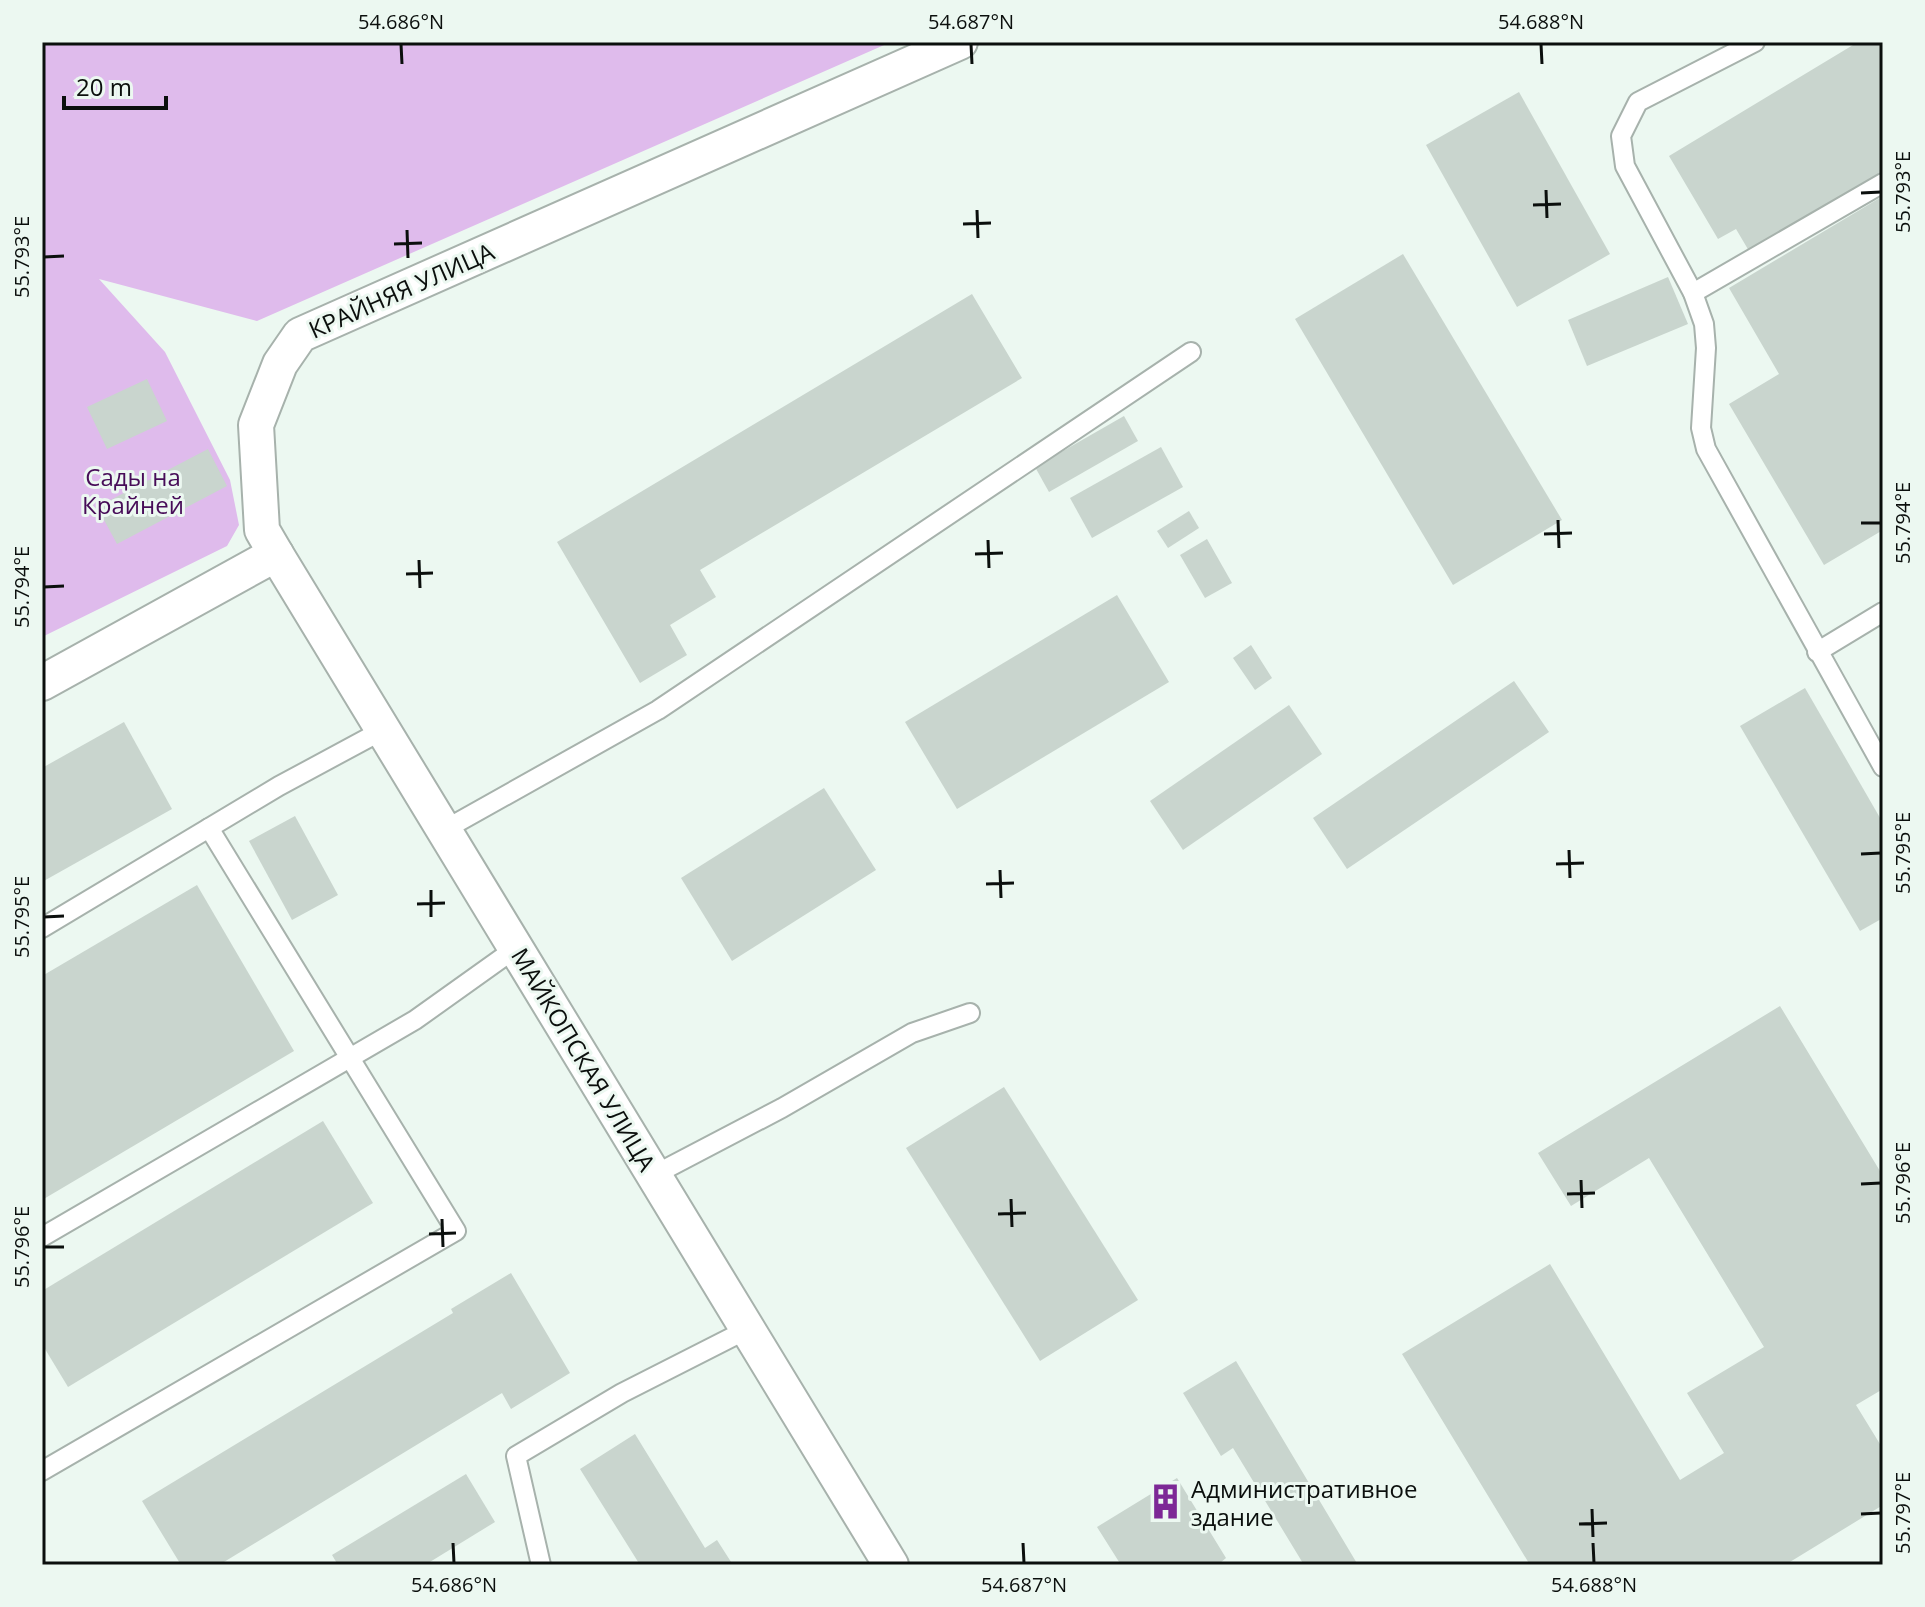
<svg xmlns="http://www.w3.org/2000/svg" width="1925" height="1607" font-family="'Open Sans',sans-serif">
<rect width="100%" height="100%" fill="#ecf8f1"/>
<polygon fill="#dfbbec" points="42,42 891,42 257,321 99,279 165,352 230,480 239,525 227,546 42,637"/>
<g fill="#c9d5ce">
<polygon points="1858,42 1883,42 1883,171 1749,251 1736,229 1718,239 1669,156"/>
<polygon points="1519,92 1610,254 1517,307 1426,145"/>
<polygon points="1883,196 1883,530 1824,565 1729,404 1779,374 1729,288"/>
<polygon points="1403,254 1562,520 1453,585 1295,319"/>
<polygon points="1668,277 1688,324 1587,366 1568,320"/>
<polygon points="972,294 1022,378 700,570 716,597 670,625 687,655 640,683 557,542"/>
<polygon points="147,379 167,421 107,449 87,407"/>
<polygon points="1124,416 1138,441 1049,492 1035,467"/>
<polygon points="1161,447 1183,487 1092,538 1070,498"/>
<polygon points="208,449 227,486 117,544 97,507"/>
<polygon points="1189,511 1199,528 1168,548 1157,531"/>
<polygon points="1207,539 1232,583 1205,598 1180,555"/>
<polygon points="1117,595 1169,682 957,809 905,722"/>
<polygon points="1251,645 1272,678 1255,690 1233,658"/>
<polygon points="1514,681 1549,732 1347,869 1313,818"/>
<polygon points="1805,688 1883,823 1883,918 1860,931 1740,726"/>
<polygon points="1289,705 1322,754 1183,850 1150,801"/>
<polygon points="124,722 172,809 42,882 42,768"/>
<polygon points="824,788 876,870 732,961 681,878"/>
<polygon points="295,816 338,895 292,920 249,841"/>
<polygon points="197,885 294,1051 42,1200 42,976"/>
<polygon points="1780,1006 1883,1176 1883,1389 1856,1405 1883,1449 1883,1505 1785,1565 1530,1565 1402,1354 1550,1264 1680,1480 1724,1453 1687,1393 1764,1347 1649,1158 1571,1206 1538,1153"/>
<polygon points="1004,1087 1138,1300 1040,1361 906,1148"/>
<polygon points="323,1121 373,1203 68,1387 42,1344 42,1291"/>
<polygon points="511,1273 570,1373 511,1409 502,1393 219,1565 181,1565 142,1501 453,1313 451,1309"/>
<polygon points="1236,1361 1358,1565 1304,1565 1233,1448 1221,1456 1183,1393"/>
<polygon points="635,1434 705,1548 717,1540 733,1565 640,1565 580,1469"/>
<polygon points="466,1474 495,1522 425,1565 338,1565 332,1555"/>
<polygon points="1177,1478 1226,1558 1220,1563 1222,1565 1121,1565 1097,1527"/>
</g>
<g fill="none" stroke-linecap="round" stroke-linejoin="round">
<defs>
<g id="service">
<polyline points="1755,42 1638,102 1621,136 1625,166 1693,293 1704,324 1706,348 1701,428 1706,449 1883,767"/>
<polyline points="1693,293 1883,183"/>
<polyline points="1817,652 1883,612"/>
<polyline points="444,830 658,710 1191,352"/>
<polyline points="42,928 279,786 383,730"/>
<polyline points="654,1175 782,1108 912,1033 970,1013"/>
<polyline points="42,1237 415,1020 516,948"/>
<polyline points="42,1471 456,1231 209,828"/>
<polyline points="541,1565 516,1456 622,1393 748,1329"/>
</g>
<g id="minor">
<polyline points="276,554 891,1565"/>
<polyline points="42,683 276,554 262,530 256,425 280,364 300,335 960,42"/>
</g>
</defs>
<use href="#service" stroke="#a7b2ac" stroke-width="22"/>
<use href="#minor" stroke="#a7b2ac" stroke-width="38"/>
<use href="#service" stroke="#fff" stroke-width="18"/>
<use href="#minor" stroke="#fff" stroke-width="34"/>
</g>
<path fill="none" stroke="#0b0f0d" stroke-width="3" d="M401 44 402 64M971 44 972 64M1541 44 1542 64M1546 190 1547 218M1861 193 1881 192M1533 205 1561 204M977 210 978 238M963 224 991 223M407 230 408 258M394 244 422 243M44 257 64 256M1558 520 1559 548M1861 523H1881M1544 534 1572 533M988 540 989 568M975 554 1003 553M419 560 420 588M406 574 433 573M44 587 64 586M1569 850 1570 878M1861 854 1881 853M1556 864 1584 863M1000 870 1001 898M986 884 1014 883M431 890V917M417 904 445 903M44 917 64 916M1581 1180 1582 1208M1861 1184 1881 1183M1567 1194 1595 1193M1011 1199 1012 1227M998 1214 1026 1213M442 1219 443 1247M429 1234 456 1233M44 1247H64M1592 1509 1593 1537M1861 1514 1881 1513M1579 1524 1607 1523M453 1543 454 1563M1023 1543 1024 1563M1593 1543 1594 1563"/>
<defs>
<symbol id="building-bare" viewBox="-9 -9 18 18"><path d="M-4-6H4V6H1V3H-1V6H-4ZM-2.5-4.3h1.7v1.8h-1.7ZM.8-4.3h1.7v1.8H.8ZM-2.5-1h1.7V.8h-1.7ZM.8-1h1.7V.8H.8Z" fill="#7d2896" stroke="#ecf8f1" stroke-width="2.5" paint-order="stroke"/></symbol>
</defs>
<g fill-rule="evenodd">
<use href="#building-bare" x="1140" y="1476" width="51" height="51"/>
</g>
<g text-anchor="middle" dominant-baseline="central" stroke-width="6" stroke-linejoin="round" paint-order="stroke">
<g font-size="24" fill="#0b0f0d" stroke="#ecf8f1">
<text transform="translate(401 290) rotate(-24)">КРАЙНЯЯ УЛИЦА</text>
<text transform="translate(584 1059) rotate(59)">МАЙКОПСКАЯ УЛИЦА</text>
</g>
<g font-size="24" fill="#470c58" stroke="#ecf8f1">
<text x="133" y="476">Сады на<tspan x="133" dy="28">Крайней</tspan></text>
</g>
<g font-size="24" fill="#0b0f0d" stroke="#ecf8f1" text-anchor="start">
<text x="1191" y="1488">Административное<tspan x="1191" dy="28">здание</tspan></text>
</g>
</g>
<rect width="1925" height="1607" fill="none" stroke="#ecf8f1" stroke-width="88"/>
<path d="M64 96v12h102v-12" fill="none" stroke="#0b0f0d" stroke-width="4"/>
<text x="76" y="96" font-size="24" fill="#0b0f0d" stroke="#ecf8f1" stroke-width="6" paint-order="stroke">20 m</text>
<rect x="44" y="44" width="1837" height="1519" fill="none" stroke="#0b0f0d" stroke-width="3"/>
<g font-size="20" text-anchor="middle" fill="#0b0f0d">
<text x="401" y="29">54.686°N</text>
<text x="971" y="29">54.687°N</text>
<text x="1541" y="29">54.688°N</text>
<text transform="translate(1903 192) rotate(-90)" y="7">55.793°E</text>
<text transform="translate(22 257) rotate(-90)" y="7">55.793°E</text>
<text transform="translate(1903 523) rotate(-90)" y="7">55.794°E</text>
<text transform="translate(22 587) rotate(-90)" y="7">55.794°E</text>
<text transform="translate(1903 853) rotate(-90)" y="7">55.795°E</text>
<text transform="translate(22 917) rotate(-90)" y="7">55.795°E</text>
<text transform="translate(1903 1183) rotate(-90)" y="7">55.796°E</text>
<text transform="translate(22 1247) rotate(-90)" y="7">55.796°E</text>
<text transform="translate(1903 1513) rotate(-90)" y="7">55.797°E</text>
<text x="454" y="1592">54.686°N</text>
<text x="1024" y="1592">54.687°N</text>
<text x="1594" y="1592">54.688°N</text>
</g>
</svg>
